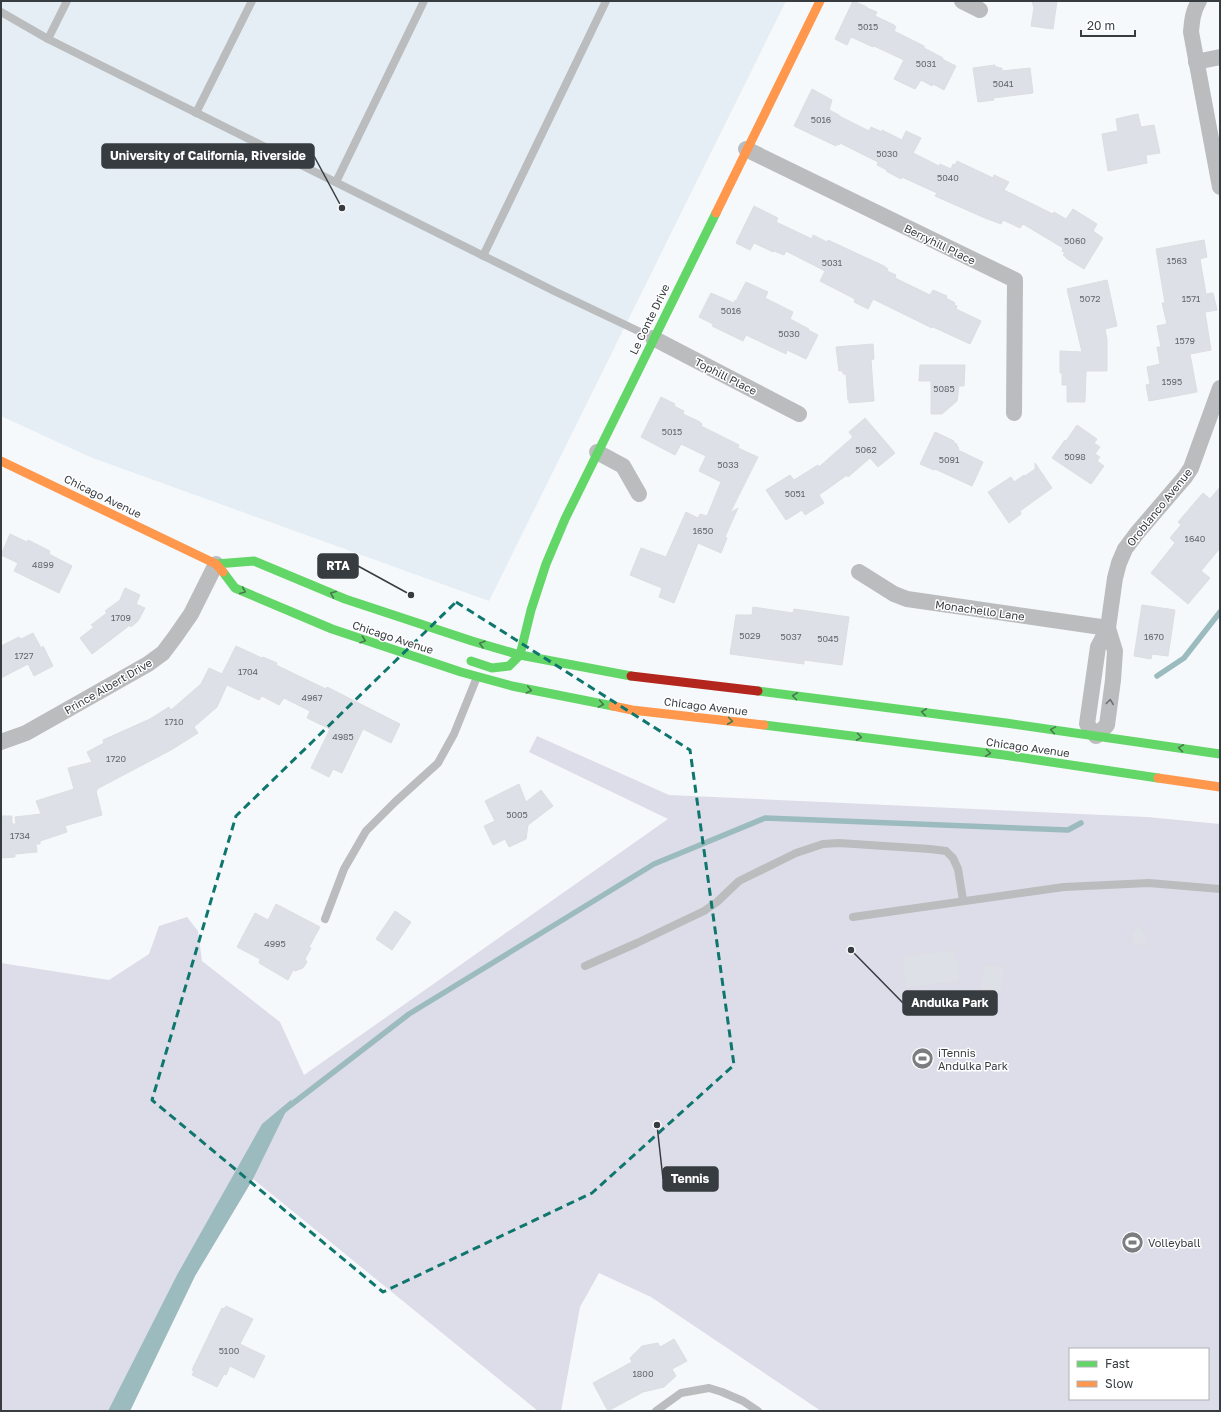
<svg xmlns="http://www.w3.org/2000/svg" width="1221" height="1412" font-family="'Golos Text',sans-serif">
<rect width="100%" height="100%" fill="#f6f9fb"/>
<polygon fill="#e5eef5" points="1,1 786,1 489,601 90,457 1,416"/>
<path fill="#dddde9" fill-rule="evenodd" d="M537 736 669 795 1147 817 1220 824V1411H821L651 1297 599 1273 580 1307 561 1411H538L253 1179 195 1276 130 1411H1V963L109 980 149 954 159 926 187 917 198 931 202 961 280 1022 304 1075 668 819 529 752ZM1070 1349H1208V1399H1070Z"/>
<polygon fill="#9cbbbe" points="292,1099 253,1179 195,1276 130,1411 108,1411 177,1275 262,1124"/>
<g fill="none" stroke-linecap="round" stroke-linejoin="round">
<g stroke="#9cbbbe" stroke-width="5.5">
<polyline points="1157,676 1184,658 1220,612"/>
<polyline points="283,1111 409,1014 654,864 765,818 1068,830 1081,823"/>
</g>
</g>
<g fill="#dde0e6" stroke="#dcdee2">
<polygon points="853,1 867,7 867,8 877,12 875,16 894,25 896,27 894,31 924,46 924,48 943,58 942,59 956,66 944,90 933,84 932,86 921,80 915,89 894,79 904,60 874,46 873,47 851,37 847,45 835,39"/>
<polygon points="1032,1 1057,1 1053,29 1031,26 1034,8"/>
<polygon points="995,65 995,67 998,67 998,68 1002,68 1002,71 1030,68 1033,93 993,98 994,100 978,102 973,68"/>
<polygon points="812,89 832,100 829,110 839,115 839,116 869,131 871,127 882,132 882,130 902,140 906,131 921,138 913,153 939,166 940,164 951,169 953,164 955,165 957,161 993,178 994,175 1009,182 1004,190 1053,214 1054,212 1066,219 1073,209 1097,224 1093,231 1103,238 1084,269 1066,258 1066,257 1063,255 1065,253 1062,251 1063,248 1023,224 1020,228 1003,220 1001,224 985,218 935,196 937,193 902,177 901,179 886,171 887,170 877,165 878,162 840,143 839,145 837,144 836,146 794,126"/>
<polygon points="1138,114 1141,127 1154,125 1160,153 1146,155 1147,163 1108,171 1102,134 1118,131 1116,119"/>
<polygon points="754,206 778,218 776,222 812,239 813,235 827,242 828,240 884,266 888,269 887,271 896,275 895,278 930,295 933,290 947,296 946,298 955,303 954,305 957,306 956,309 981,321 970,344 933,327 932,328 873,299 868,309 854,302 855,299 820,281 825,271 786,251 784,255 774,251 773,252 754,243 750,250 736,243"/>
<polygon points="1204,240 1207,257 1200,259 1206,294 1213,293 1217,310 1205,312 1211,350 1190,354 1197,392 1149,401 1146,385 1150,384 1147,367 1160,364 1157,347 1161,347 1157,326 1167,324 1162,303 1165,303 1156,249"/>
<polygon points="1107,280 1117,326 1105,329 1107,340 1107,371 1086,371 1085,402 1067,402 1067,385 1062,385 1062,373 1060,373 1060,351 1082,352 1067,289"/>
<polygon points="746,282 768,292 765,298 793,312 790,319 809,329 808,330 818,335 806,359 787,350 786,354 746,335 743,341 712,326 713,324 699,317 711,293 734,303 735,300 736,301"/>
<polygon points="873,344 874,359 871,360 874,401 849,403 849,400 848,400 846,374 843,374 843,371 839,371 836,347"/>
<polygon points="920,365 965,365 964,386 959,386 957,401 942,414 931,414 931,381 919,381"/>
<polygon points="661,397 675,404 674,406 684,411 683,414 700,422 702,424 701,426 739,445 738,448 758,457 730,513 738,508 725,537 727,538 721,553 698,543 674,603 659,597 662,588 630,575 641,548 666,557 686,512 698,518 700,514 707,516 721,482 699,471 706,456 681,444 675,455 641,437"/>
<polygon points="865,418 895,453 878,467 870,458 848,477 847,475 819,495 824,503 805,515 802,510 786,520 766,490 790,475 794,480 818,465 819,467 853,437 849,432"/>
<polygon points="1077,425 1097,439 1094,443 1100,447 1095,454 1100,457 1097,461 1104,466 1091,484 1052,458 1065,440 1066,441"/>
<polygon points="935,432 954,441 954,443 957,444 957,446 959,448 958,450 983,462 972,486 935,469 934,470 920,464"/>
<polygon points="1035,463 1052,488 1020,511 1021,514 1009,523 988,492 1011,477 1014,482 1024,475 1025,476 1035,469"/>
<polygon points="1220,487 1220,548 1201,571 1210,578 1188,604 1151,573 1175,543 1170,538 1181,525 1178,522 1203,493 1210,499"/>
<polygon points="10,534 27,542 28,540 50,551 49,554 72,566 59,593 14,571 18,563 1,555"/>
<polygon points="125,588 140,595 136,604 145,608 138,621 131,627 130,625 92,654 80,638 94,627 91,625 107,613 105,611 120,600"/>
<polygon points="1142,605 1175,610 1168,656 1152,654 1151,659 1134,656"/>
<polygon points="753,607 793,613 794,609 849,617 842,665 804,660 804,664 730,654 736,615 752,615"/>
<polygon points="33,633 41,648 43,646 53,666 34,676 28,664 1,678 1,646 19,637 21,639"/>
<polygon points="236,646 262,658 263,657 277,663 276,665 326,689 327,687 400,724 391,743 363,729 342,773 333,769 329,777 311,768 330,729 307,718 310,711 284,698 279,705 262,696 259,700 227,685 217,707 194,727 198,733 171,750 97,789 97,791 96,791 102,815 65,826 67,832 40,841 40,844 36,844 37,852 15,854 15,857 1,858 1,816 12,816 12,824 16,824 15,817 41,814 36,801 74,789 68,768 92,762 87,752 104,743 103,740 150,719 169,707 171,710 201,684 209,668 222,674"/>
<polygon points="519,784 526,802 541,790 553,806 528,825 526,839 509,847 505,839 493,845 484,826 495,821 485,801"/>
<polygon points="276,904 320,927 309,947 311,948 305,959 307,962 303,968 295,971 293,970 288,980 259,963 260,959 237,947 255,913 268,920"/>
<polygon points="395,911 411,922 392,950 376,939"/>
<polygon points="1139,924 1150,944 1135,945 1131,938"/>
<polygon points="953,950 954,960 958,960 960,981 905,988 902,956"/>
<polygon points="984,964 1005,967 1001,991 980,989"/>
<polygon points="226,1306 253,1319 240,1344 265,1356 254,1378 230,1366 226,1375 224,1374 217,1387 192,1375 194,1371 192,1370 222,1308 224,1309"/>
<polygon points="674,1339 687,1361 672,1369 676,1376 664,1387 643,1392 608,1411 593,1383 632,1362 630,1358 642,1346 658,1343 660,1347"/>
</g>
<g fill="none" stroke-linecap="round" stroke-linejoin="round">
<g stroke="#babcbd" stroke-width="8">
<polyline points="1,12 48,39 67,1"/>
<polyline points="48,39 554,291 653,338"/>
<polyline points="196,113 252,1"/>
<polyline points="336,182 424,1"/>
<polyline points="483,256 606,1"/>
<polyline points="853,917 1064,887 1149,883 1220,889"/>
<polyline points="325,919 344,869 366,831 395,802 438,763 454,734 477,677"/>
<polyline points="585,966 637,943 704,911 717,902 739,881 796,853 823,844 839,843 930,849 946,851 953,858 958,869 963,900"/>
<polyline points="656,1411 681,1393 709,1388 722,1392 743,1401 758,1411"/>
</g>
<g stroke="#babcbd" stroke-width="16">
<polyline points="962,1 980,10"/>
<path d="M1199 1C1193 11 1192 20 1191 32L1220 187"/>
<polyline points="1196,62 1220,57"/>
<polyline points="746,149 1015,280 1014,413"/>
<polyline points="653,338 799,414"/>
<polyline points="597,452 623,466 639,494"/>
<polyline points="859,572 894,594 907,599 1108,628"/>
<polyline points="1108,628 1115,651 1113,680 1107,725 1096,736 1087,724 1098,647 1108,628 1115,578 1119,563 1125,549 1137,533 1185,477 1191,468 1220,388"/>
<polyline points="1,742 26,733 148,664 163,653 175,637 191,614 216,564"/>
</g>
<g stroke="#63d668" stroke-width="9">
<polyline points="216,564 254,561 345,599 472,641 520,655 631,676"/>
<polyline points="223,572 235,588 332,629 461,672 512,686 613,706"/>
<polyline points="520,655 531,610 546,564 565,519 716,213"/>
<polyline points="471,661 492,668 509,666 520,655"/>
<polyline points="758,691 1006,723 1220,754"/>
<polyline points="764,725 1004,755 1158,778"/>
</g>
<g stroke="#ff974d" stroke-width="9">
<polyline points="716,213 820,1"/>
<polyline points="1,461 216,564 223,572"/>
<polyline points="613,706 632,710 764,725"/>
<polyline points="1158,778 1220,787"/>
</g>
<polyline stroke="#b3261e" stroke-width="9" points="631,676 758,691"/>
</g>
<defs><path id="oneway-chevron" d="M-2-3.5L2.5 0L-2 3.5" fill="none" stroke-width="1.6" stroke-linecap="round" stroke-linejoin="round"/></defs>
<g stroke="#497a50">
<use href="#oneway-chevron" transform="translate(243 591) rotate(23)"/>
<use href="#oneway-chevron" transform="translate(333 594) rotate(-157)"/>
<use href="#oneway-chevron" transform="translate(363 640) rotate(18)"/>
<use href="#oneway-chevron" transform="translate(482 644) rotate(-164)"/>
<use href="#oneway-chevron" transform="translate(529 690) rotate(12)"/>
<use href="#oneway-chevron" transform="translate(795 696) rotate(-173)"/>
<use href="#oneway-chevron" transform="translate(601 704) rotate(10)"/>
<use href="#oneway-chevron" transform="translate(924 712) rotate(-173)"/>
<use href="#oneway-chevron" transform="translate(730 721) rotate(7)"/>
<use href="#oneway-chevron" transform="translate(1053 730) rotate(-171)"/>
<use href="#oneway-chevron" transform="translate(859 737) rotate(7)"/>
<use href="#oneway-chevron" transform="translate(1181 748) rotate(-172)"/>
<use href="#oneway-chevron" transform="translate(988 753) rotate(7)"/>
</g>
<use stroke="#6b6f72" href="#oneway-chevron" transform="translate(1110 702) rotate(-82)"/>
<path fill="none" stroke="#0f766e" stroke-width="3" stroke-dasharray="8 5" stroke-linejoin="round" d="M456 602 690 750 734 1065 592 1193 383 1292 152 1100 236 816Z"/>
<defs>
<symbol id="stadium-disc" viewBox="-11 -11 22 22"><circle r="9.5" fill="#7a7e81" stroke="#fff"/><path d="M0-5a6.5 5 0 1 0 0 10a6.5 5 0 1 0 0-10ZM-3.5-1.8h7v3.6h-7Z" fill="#fff"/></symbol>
</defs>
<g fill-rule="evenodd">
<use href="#stadium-disc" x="910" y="1046" width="25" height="25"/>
<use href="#stadium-disc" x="1120" y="1230" width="25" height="25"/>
</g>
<g text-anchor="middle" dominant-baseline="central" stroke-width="3" stroke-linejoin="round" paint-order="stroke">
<g font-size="9" fill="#64686d">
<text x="868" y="26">5015</text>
<text x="926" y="63">5031</text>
<text x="1003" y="83">5041</text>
<text x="821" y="119">5016</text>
<text x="887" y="153">5030</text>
<text x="948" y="177">5040</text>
<text x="1075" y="240">5060</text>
<text x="1177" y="260">1563</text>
<text x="832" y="262">5031</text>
<text x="1090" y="298">5072</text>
<text x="1191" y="298">1571</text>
<text x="731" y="310">5016</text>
<text x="789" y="333">5030</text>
<text x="1185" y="340">1579</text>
<text x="1172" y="381">1595</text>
<text x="944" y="388">5085</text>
<text x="672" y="431">5015</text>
<text x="866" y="449">5062</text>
<text x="1075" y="456">5098</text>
<text x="949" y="459">5091</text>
<text x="728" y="464">5033</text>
<text x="795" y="493">5051</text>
<text x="703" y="530">1650</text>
<text x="1195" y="538">1640</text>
<text x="43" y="564">4899</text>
<text x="121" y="617">1709</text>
<text x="750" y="635">5029</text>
<text x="791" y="636">5037</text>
<text x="1154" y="636">1670</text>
<text x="828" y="638">5045</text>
<text x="24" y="655">1727</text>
<text x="248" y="671">1704</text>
<text x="312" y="697">4967</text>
<text x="174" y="721">1710</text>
<text x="343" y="736">4985</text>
<text x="116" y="758">1720</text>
<text x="517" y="814">5005</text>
<text x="20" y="835">1734</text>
<text x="275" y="943">4995</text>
<text x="229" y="1350">5100</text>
<text x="643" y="1373">1800</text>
</g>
<g font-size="11" fill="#373c40" stroke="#fff">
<text transform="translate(940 244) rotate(26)">Berryhill Place</text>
<text transform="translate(649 319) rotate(-64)">Le Conte Drive</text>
<text transform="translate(726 376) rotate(27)">Tophill Place</text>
<text transform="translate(103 496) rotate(26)">Chicago Avenue</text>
<text transform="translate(1159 507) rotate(-51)">Oroblanco Avenue</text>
<text transform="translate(980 610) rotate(8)">Monachello Lane</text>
<text transform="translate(393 637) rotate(18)">Chicago Avenue</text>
<text transform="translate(108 686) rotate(-30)">Prince Albert Drive</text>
<text transform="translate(706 706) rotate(7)">Chicago Avenue</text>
<text transform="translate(1028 747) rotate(8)">Chicago Avenue</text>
</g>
<g font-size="11" fill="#373c40" stroke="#fff" text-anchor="start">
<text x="938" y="1052">iTennis<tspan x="938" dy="13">Andulka Park</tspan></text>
<text x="1148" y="1242">Volleyball</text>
</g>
</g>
<path fill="none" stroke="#373c40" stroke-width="1.5" d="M342 208L314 156M411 595L358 566M851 950L903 1003M657 1125L663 1179"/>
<g fill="#373c40" stroke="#fff" stroke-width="1.5">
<circle cx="342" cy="208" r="4"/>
<circle cx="411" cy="595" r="4"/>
<circle cx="851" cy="950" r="4"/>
<circle cx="657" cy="1125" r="4"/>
</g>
<g fill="#373c40" stroke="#373c40" stroke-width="1.5">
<rect x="102" y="144" width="212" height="24" rx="4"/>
<rect x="318" y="554" width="40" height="24" rx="4"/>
<rect x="903" y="991" width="94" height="24" rx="4"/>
<rect x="663" y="1167" width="55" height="24" rx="4"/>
</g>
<g font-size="12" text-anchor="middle" font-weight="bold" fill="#fff">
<text x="208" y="160">University of California, Riverside</text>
<text x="338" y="570">RTA</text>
<text x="950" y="1007">Andulka Park</text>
<text x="690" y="1183">Tennis</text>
</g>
<rect width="1221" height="1412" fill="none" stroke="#373c40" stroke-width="4"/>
<rect x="1069" y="1348" width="140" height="52" fill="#ffffff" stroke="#afb1b3"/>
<rect x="1077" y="1361" width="20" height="6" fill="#63d668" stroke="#afb1b3"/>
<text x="1105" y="1368" font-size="12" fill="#373c40">Fast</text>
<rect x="1077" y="1381" width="20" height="6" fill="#ff974d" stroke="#afb1b3"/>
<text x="1105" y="1388" font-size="12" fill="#373c40">Slow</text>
<path d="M1081 30v6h54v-6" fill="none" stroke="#373c40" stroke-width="2"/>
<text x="1087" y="30" font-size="12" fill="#373c40" stroke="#ffffff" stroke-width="3" paint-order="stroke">20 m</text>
</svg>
